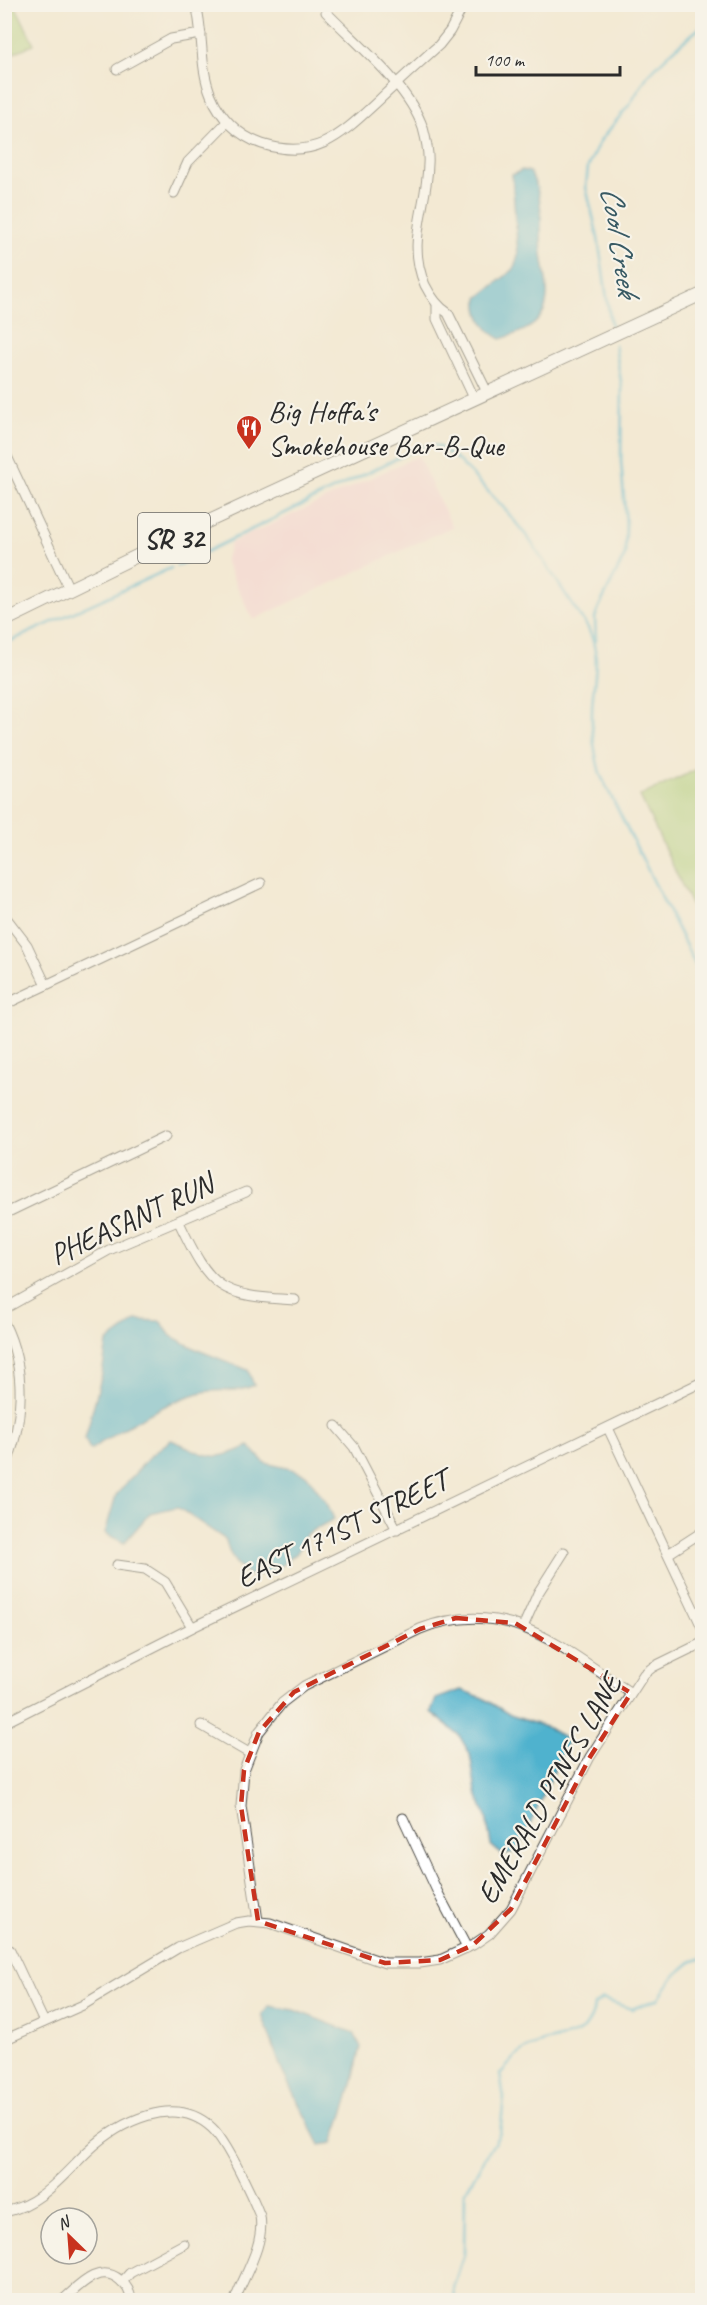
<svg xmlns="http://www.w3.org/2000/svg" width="707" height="2305" font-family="Caveat,sans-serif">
<rect width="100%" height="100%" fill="#f7f3e8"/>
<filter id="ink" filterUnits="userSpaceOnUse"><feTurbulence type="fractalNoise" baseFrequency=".0167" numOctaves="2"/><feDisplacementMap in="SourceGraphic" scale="12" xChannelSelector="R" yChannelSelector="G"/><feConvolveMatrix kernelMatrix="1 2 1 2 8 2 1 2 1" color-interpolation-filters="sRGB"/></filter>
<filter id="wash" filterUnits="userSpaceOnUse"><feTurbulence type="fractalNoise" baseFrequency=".008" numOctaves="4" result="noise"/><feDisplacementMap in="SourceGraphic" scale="24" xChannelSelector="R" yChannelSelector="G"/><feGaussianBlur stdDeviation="1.35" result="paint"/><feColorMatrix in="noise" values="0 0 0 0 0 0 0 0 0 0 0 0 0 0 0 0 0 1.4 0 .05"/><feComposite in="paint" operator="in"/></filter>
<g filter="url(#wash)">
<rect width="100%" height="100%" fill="#f3e9d3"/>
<polygon fill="#f7cfd3" points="418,456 453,528 443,531 253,620 225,561 231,543"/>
<g fill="#a7cc76" stroke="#697c50" stroke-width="1.5">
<polygon points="4,5 15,5 34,44 5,57"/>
<polygon points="702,767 702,928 640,796"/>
</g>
<g fill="#4fb2ce" stroke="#3d6e7c" stroke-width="1.5">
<path d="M522 170 530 172C546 201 539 223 542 253 544 274 553 298 541 316 533 329 515 334 501 339 486 332 476 315 478 298L514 269 518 255 512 175Z"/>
<path d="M137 1320 160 1321 171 1336 198 1350 248 1370 254 1385C238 1394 217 1388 199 1393 161 1404 123 1428 90 1450L85 1439 102 1374 107 1342Z"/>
<path d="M171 1440C208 1454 208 1465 249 1446L265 1463 291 1469 307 1475 328 1505 334 1519 306 1534 297 1553 274 1571 252 1576C237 1567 229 1557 226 1540L177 1507 150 1513 124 1543 105 1533 116 1495 151 1455Z"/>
<polygon points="461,1690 483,1698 510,1715 548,1728 568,1740 518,1851 502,1855 491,1845 486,1816 476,1791 470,1754 459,1735 431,1712 436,1699"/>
<polygon points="269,2006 294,2010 354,2033 361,2047 348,2100 333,2143 320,2145 282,2071 262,2015"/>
</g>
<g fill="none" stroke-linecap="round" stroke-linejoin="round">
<g stroke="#4fb2ce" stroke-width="3">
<polyline points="611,325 598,238 586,187 588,167 600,141 630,104 648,75 673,50 702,26"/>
<path d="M177 566 420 447 431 445 438 446 460 462 504 508 529 539 588 628C603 659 592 680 592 712 591 733 595 754 600 774L702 978"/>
<polyline points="596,641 595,618 599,607 625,555 626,524 621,461 622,388 615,345"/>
<polyline points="4,644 171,568"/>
<path d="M455 2300 454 2285 464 2254 465 2192 500 2133 504 2098 500 2074C508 2066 515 2056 524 2050 551 2033 591 2045 594 2005L602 1999 632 2009 658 1999 674 1976 691 1962 702 1958"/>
</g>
</g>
</g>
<g filter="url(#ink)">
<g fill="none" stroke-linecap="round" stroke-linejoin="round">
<defs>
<g id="minor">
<path d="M196 4C204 34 199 67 211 95 220 117 238 136 262 144 316 161 341 135 378 101 398 82 418 64 439 45L450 31 464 4"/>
<path d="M326 12C357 44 409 86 423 128 426 139 429 152 428 164 427 208 406 242 425 285 431 297 437 306 448 313L487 392"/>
<polyline points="117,69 171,39 201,34"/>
<polyline points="174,193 188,162 227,122"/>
<polyline points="437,306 437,319 474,398"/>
<polyline points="4,450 69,589"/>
<polyline points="4,915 27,945 46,985"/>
<polyline points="4,1005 261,883"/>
<polyline points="4,1214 166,1136"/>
<path d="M179 1222C211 1290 220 1296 295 1300"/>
<polyline points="4,1309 109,1250 246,1192"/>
<path d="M4 1323C27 1369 24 1424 4 1470"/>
<polyline points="336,1426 354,1447 397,1530"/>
<polyline points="608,1428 702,1627"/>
<polyline points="668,1554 702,1532"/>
<polyline points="117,1565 145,1569 165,1582 192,1627"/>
<polyline points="523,1627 538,1593 564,1552"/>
<polyline points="4,1723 195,1626 702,1382"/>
<polyline points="201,1725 249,1753"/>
<polyline points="403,1818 438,1893 467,1948"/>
<path d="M258 1921 241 1806 244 1770 259 1732 282 1703 304 1686 420 1629C508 1595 561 1648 631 1693"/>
<polyline points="10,1950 44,2022"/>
<polyline points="4,2040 83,2005 178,1948 236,1923 249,1921 270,1923 385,1963 420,1963 440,1960 473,1945 489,1934 511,1909 590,1757 644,1674 653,1667 702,1643"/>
<path d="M4 2212C41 2205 63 2175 88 2151 119 2122 175 2093 212 2128 227 2142 252 2196 260 2216 265 2245 244 2275 235 2300"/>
<polyline points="122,2282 130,2273 184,2244"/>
<path d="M63 2300C78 2287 99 2262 120 2280 127 2286 130 2291 131 2300"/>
</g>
<polyline id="major" points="4,621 194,528 702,294"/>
</defs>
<use href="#minor" stroke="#494844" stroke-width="11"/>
<use href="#major" stroke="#494844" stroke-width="14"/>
<use href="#minor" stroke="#fff" stroke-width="9"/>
<use href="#major" stroke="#fff" stroke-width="12"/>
</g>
</g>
<path d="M0 0H707V2305H0ZM456 1618 515 1623 631 1693 590 1757 511 1909 473 1945 440 1960 385 1963 258 1921 241 1806 244 1770 259 1732 294 1692 420 1629Z" fill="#f3e9d3" fill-opacity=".55" fill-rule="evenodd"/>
<path fill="none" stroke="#c8321e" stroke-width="4.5" stroke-dasharray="12 8" stroke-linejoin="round" d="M456 1618 515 1623 631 1693 590 1757 511 1909 473 1945 440 1960 385 1963 258 1921 241 1806 244 1770 259 1732 294 1692 420 1629Z"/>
<defs>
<symbol id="restaurant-pin" viewBox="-11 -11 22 30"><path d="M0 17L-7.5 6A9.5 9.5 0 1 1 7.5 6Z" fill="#c8321e" stroke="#f7f3e8"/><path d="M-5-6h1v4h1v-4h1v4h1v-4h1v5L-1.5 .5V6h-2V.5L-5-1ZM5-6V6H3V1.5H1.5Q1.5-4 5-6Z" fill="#fff"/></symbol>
</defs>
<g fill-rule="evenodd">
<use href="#restaurant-pin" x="234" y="413" width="30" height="40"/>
</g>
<g text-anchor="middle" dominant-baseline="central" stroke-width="4.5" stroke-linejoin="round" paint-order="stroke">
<rect fill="#f7f3e8" stroke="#686764" stroke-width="1.5" x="138" y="513" width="72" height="50" rx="4.5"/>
<g font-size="28" font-weight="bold" fill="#2b2b2b">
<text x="174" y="538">SR 32</text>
</g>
<g font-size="30" fill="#2b2b2b" stroke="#f7f3e8" text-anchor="start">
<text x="268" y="411">Big Hoffa's<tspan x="268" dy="34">Smokehouse Bar-B-Que</tspan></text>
</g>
<g font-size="30" fill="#2b2b2b" stroke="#f7f3e8">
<text transform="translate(131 1219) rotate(-25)">PHEASANT RUN</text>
<text transform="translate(342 1529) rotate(-26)">EAST 171ST STREET</text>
<text transform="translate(549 1789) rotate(-60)">EMERALD PINES LANE</text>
</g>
<g font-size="32" font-style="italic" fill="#385a64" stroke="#f7f3e8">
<text transform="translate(620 241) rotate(81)">Cool Creek</text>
</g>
</g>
<rect width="707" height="2305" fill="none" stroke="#f7f3e8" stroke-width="24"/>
<g transform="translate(69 2236) rotate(335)"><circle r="28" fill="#f7f3e8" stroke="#a5a39c" stroke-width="1.5"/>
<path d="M0-4.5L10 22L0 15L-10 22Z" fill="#c8321e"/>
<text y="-9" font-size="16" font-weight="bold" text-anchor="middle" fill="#2b2b2b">N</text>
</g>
<path d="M476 66v9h144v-9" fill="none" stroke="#2b2b2b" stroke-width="3"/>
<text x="485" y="66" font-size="18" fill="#2b2b2b" stroke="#f7f3e8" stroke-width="4.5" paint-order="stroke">100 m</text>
</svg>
